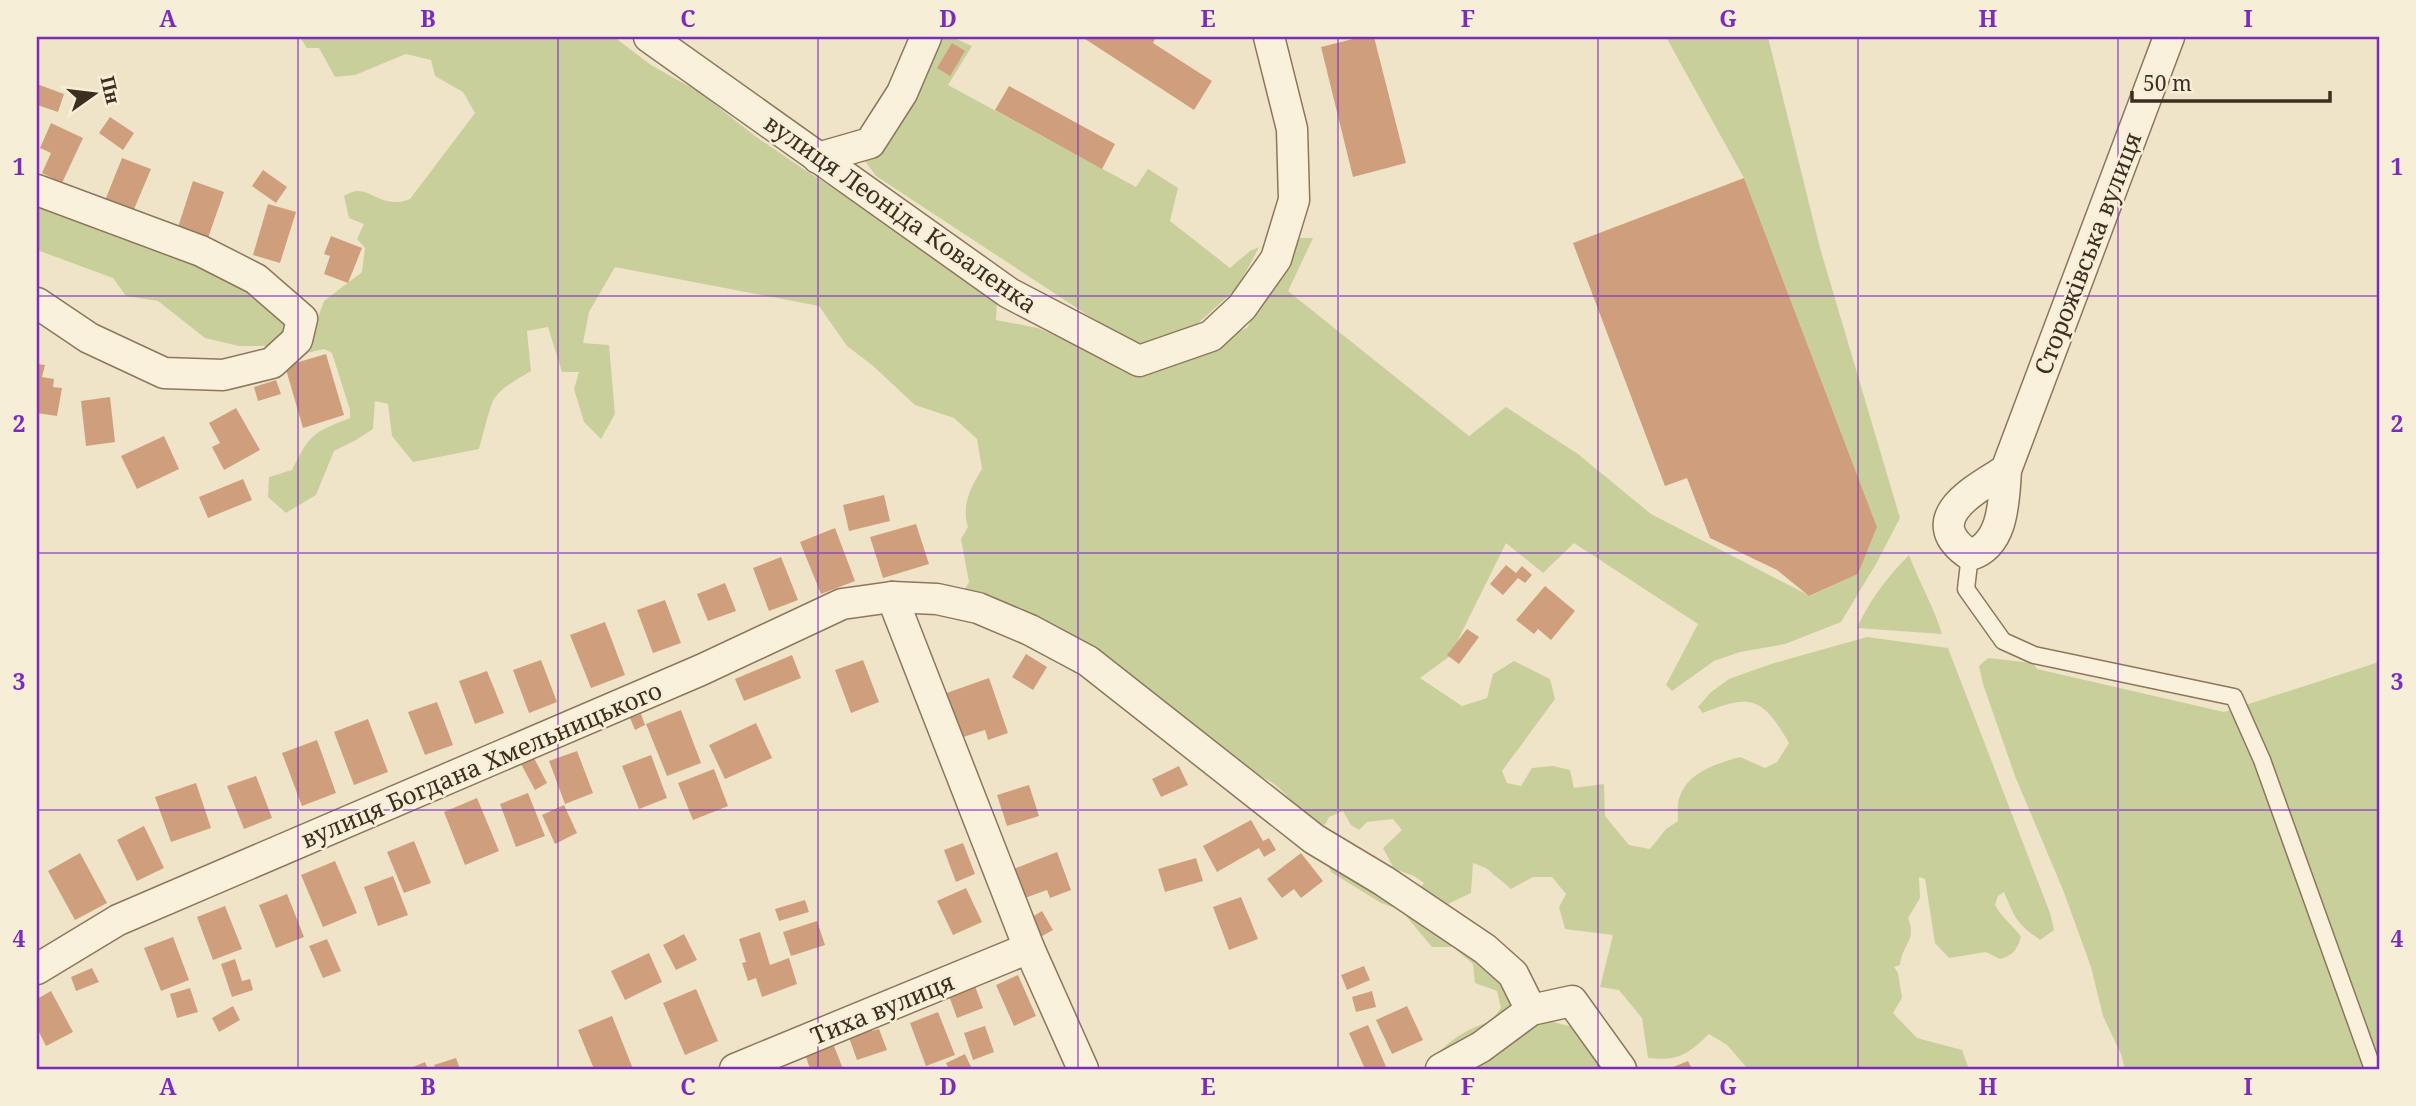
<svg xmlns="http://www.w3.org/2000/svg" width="2416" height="1106" font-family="'Noto Serif',serif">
<rect width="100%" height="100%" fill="#f0e4c8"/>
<g fill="#c9cf9b">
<path d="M300 37H614L651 65 699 92 755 136 802 168 897 229 997 300 996 320 1038 328 1113 362 1216 340 1247 328C1263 297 1285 269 1300 238H1313L1288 291 1469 436 1506 407 1578 454 1651 514 1810 596 1858 574 1877 527 1744 178 1666 37H1768L1820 248 1900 518 1876 564 1841 622 1785 644 1740 652 1714 661 1672 691 1666 685 1698 624 1574 543 1543 573 1506 543 1450 656 1420 678 1462 706 1487 698 1493 674 1514 661 1550 679 1555 699 1502 771 1507 783 1521 786 1532 768 1553 766 1570 770 1574 788 1604 784 1605 816 1629 845 1650 849 1666 829 1678 821C1678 814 1677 805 1679 799 1687 772 1716 764 1740 757L1765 768 1777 762 1789 743C1763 698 1751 693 1703 713L1698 707 1711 692 1729 679 1771 664 1867 637 1948 648 2050 913 2054 930 2040 940C2016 923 2015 918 2004 892L1998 896 1995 905C2002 918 2013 925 2021 937 2017 950 2013 955 2000 959L1986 952 1949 958 1935 943 1925 879 1919 877 1920 898 1908 918C1917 941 1903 942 1900 965L1894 967 1898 973 1902 998 1893 1013 1917 1038 1962 1050 1969 1069H1748L1727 1045 1709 1034C1687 1055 1679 1061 1648 1058L1642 1018 1619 990 1600 987 1613 935 1565 929 1559 907 1566 894 1552 877H1533L1511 889 1486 868 1473 863 1471 893 1448 904 1434 922 1486 953 1518 1007 1428 1063C1440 1050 1453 1038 1469 1030 1488 1020 1486 1028 1501 1008L1497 991 1475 983 1473 964 1453 947H1432L1401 910 1381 903 1360 890 1331 872 1327 863 1408 900 1424 883 1414 876 1394 869 1383 848 1402 830 1393 819 1367 822 1359 830 1351 825 1343 811 1329 817 1325 825C1305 821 1294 802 1280 789 1273 782 1264 778 1255 774L963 592 969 582 961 539 968 527C961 505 971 487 982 469L977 439 954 418 915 405 872 365 847 346 819 306 615 267 589 312 583 343 609 345 615 414 601 439 584 422 574 389 579 372H562L548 327 527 331 531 371C518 379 503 386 494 399 490 405 482 439 479 449L413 462 392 436 388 404 375 401 373 429 356 440 334 451 316 495 286 513 268 497 269 477 292 470C310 434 312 433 350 418V410L332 353 324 349 289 357 273 346H239L205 338 158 301 126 296 113 278 37 250V199L199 257 315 326 324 301 362 272 365 248 357 239 364 224 349 218 344 196C369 179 377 212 410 199L475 113 463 92 435 76 431 60 406 54 355 75 335 77 319 48H307Z"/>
<polygon points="926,37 952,37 972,46 948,85 1136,187 1148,169 1178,188 1170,221 1230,268 1250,251 1259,247 1238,287 1182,338 1151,345 1127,341 876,176 862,157"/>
<path d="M1909 555C1919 582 1934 607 1942 634L1857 628C1871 598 1886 579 1909 555Z"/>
<polygon points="1988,658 2033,663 2037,669 2224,712 2379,662 2379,1069 2125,1069 2121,1054 2103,1016 2091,967 2063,890 2015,776 1983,684 1979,666"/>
<polygon points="1545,1020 1573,1027 1612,1069 1463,1069 1508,1037"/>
</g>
<g fill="#cf9f7d">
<polygon points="1082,37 1156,37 1153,43 1212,81 1194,110"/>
<polygon points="1361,37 1374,37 1406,163 1353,177 1321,47"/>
<polygon points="952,43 965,51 950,76 937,68"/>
<polygon points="37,84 64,94 58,112 37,105"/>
<polygon points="1009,86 1115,144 1102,169 995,110"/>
<polygon points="110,117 134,133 123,150 99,133"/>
<polygon points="51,123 83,138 62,183 42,173 51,153 40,148"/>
<polygon points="122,158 151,169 132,214 104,203"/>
<polygon points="263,170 287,187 276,203 252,186"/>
<polygon points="1744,178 1877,527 1858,574 1809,596 1777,570 1710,538 1687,478 1665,486 1573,243"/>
<polygon points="193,181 224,192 208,238 178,227"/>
<polygon points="268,204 296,212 280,263 253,255"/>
<polygon points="331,236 362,248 348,283 324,274 330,256 324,254"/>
<polygon points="326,354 344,415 303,428 285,366"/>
<polygon points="37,364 45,365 42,377 54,379 53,387 62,388 57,416 37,413"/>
<polygon points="276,380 281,394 258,401 254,387"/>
<polygon points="110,397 115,442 86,446 81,401"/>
<polygon points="236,408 260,450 224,470 212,447 220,443 209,423"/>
<polygon points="164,436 179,469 137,489 121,456"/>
<polygon points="243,479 252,500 208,518 199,497"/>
<polygon points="884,495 890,521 849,531 843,505"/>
<polygon points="916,524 929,564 883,578 870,537"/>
<polygon points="835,528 855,581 821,594 800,542"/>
<polygon points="781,557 798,600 769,611 753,568"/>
<polygon points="1506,565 1516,573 1522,566 1532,575 1525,583 1518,578 1503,595 1490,584"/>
<polygon points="725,583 736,611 708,621 697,594"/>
<polygon points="1545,586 1575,611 1551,640 1538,629 1534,634 1516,620"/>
<polygon points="665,600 681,643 653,653 637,610"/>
<polygon points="605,622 625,675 591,688 570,635"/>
<polygon points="1467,629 1479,637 1459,664 1447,655"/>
<polygon points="1026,654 1047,667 1033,690 1012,677"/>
<polygon points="792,655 801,678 744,701 735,679"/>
<polygon points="541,660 557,702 529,713 513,670"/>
<polygon points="863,660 879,702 851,713 835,670"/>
<polygon points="487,671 504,713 475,724 459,681"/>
<polygon points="989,678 1008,733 988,740 985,730 954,740 938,696"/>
<polygon points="437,702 453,745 425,755 408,712"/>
<polygon points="681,710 701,763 667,776 646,724"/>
<polygon points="641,714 645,725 635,730 630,718"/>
<polygon points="368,719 388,772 354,785 334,732"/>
<polygon points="756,723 772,758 725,779 709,745"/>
<polygon points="317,740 336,793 302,806 282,753"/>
<polygon points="577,751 593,793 565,804 549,761"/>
<polygon points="651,755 667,798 639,809 622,766"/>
<polygon points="534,758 547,783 535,790 521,764"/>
<polygon points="1179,766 1188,785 1161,797 1152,779"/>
<polygon points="714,769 728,806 693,820 678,783"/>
<polygon points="256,776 272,818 244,829 227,786"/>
<polygon points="196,783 211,828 171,842 155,797"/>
<polygon points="1029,785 1039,816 1007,826 997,795"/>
<polygon points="528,793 545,836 516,847 500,804"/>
<polygon points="477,798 499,851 465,865 444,812"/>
<polygon points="564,805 577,833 555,844 542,815"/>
<polygon points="1251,820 1263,841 1269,838 1276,850 1264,857 1259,848 1217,872 1203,846"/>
<polygon points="144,826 164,868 137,881 117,840"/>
<polygon points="414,841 431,883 404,893 387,852"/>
<polygon points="963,843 975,874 956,882 944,850"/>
<polygon points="1057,852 1071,890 1050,898 1047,890 1022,899 1011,870"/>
<polygon points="80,853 107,903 75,920 48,871"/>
<polygon points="1301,853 1323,881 1301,898 1294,889 1282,898 1267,879"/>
<polygon points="1196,858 1203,881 1165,892 1158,869"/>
<polygon points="335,861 357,913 323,927 301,875"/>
<polygon points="393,876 408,915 378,926 364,887"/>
<polygon points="966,888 982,922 953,935 937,901"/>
<polygon points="287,894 304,937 276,948 259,905"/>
<polygon points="1241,897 1258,939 1229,950 1213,907"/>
<polygon points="805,900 809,912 779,921 775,909"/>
<polygon points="225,906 242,949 213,960 197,917"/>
<polygon points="1042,911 1053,930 1035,940 1024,922"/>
<polygon points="817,921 825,945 791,956 783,932"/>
<polygon points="760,932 770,965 789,958 797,984 762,997 756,978 748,981 742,963 746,962 739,939"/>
<polygon points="684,934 697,960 676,970 663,945"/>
<polygon points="173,937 189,980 161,991 144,948"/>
<polygon points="327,939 341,971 323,978 309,946"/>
<polygon points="649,953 662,982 625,1000 611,971"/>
<polygon points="235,959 242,981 250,979 253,990 232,997 221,964"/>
<polygon points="1364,966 1370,980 1347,990 1341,975"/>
<polygon points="92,968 99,982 76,991 71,977"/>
<polygon points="1018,975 1036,1016 1014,1026 996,985"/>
<polygon points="975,986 983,1008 957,1018 949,996"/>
<polygon points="190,988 198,1012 177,1018 170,994"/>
<polygon points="696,989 718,1041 685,1055 663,1003"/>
<polygon points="51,991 73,1032 46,1046 37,1028 37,999"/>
<polygon points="1372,991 1376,1007 1356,1012 1352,997"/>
<polygon points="233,1006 240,1020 219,1032 212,1018"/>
<polygon points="1407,1006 1423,1040 1392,1054 1376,1020"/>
<polygon points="938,1012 955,1055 926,1066 910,1023"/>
<polygon points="612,1016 633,1069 594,1069 578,1030"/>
<polygon points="868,1018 872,1031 879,1029 887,1050 857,1060 845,1026"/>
<polygon points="1368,1025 1387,1069 1365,1069 1349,1033"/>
<polygon points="985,1026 994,1052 973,1060 964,1033"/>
<polygon points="834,1046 843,1069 810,1069 806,1057"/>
<polygon points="965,1054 972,1069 949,1069 946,1063"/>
<polygon points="456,1058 460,1069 436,1069 434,1065"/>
<polygon points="1688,1061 1692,1069 1668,1069"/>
<polygon points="425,1062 428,1069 408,1069"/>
</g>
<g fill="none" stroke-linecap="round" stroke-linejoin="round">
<defs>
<polyline id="service" points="1970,555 1966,589 2003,641 2034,655 2234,697 2262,760 2373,1069"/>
<g id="minor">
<polyline points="649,37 1009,293 1139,361 1211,336 1242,307 1276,259 1294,200 1292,129 1269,37"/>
<polyline points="818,158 870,143 902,93 926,37"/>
<polyline points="37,190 201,251 256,279 302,319 297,340 272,363 223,375 164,373 89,338 37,303"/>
<path d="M2006 470C1976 489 1917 519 1970 555 2004 545 2004 500 2006 470L2169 37"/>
<polyline points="892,597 1029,948 1083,1069"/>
<polyline points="37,969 118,920 701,670 842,604 892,597 937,599 978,608 1030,630 1088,661 1314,839 1384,881 1485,949 1513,974 1531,1010"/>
<polyline points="735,1069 1029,948"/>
<polyline points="1441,1069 1481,1047 1531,1010 1572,1001 1621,1069"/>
</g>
</defs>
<use href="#service" stroke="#8d765c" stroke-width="19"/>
<use href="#minor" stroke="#8d765c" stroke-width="33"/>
<use href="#service" stroke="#faf1dc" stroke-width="16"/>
<use href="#minor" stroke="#faf1dc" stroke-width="30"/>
</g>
<path fill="none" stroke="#7b2cbf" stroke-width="2" stroke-opacity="0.55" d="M298 37V1069M558 37V1069M818 37V1069M1078 37V1069M1338 37V1069M1598 37V1069M1858 37V1069M2118 37V1069M37 296H2379M37 553H2379M37 810H2379"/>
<g text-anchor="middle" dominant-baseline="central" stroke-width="5" stroke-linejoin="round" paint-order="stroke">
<g font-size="24" fill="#3d2e20" stroke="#f7eed8">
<text transform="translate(901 213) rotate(35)">вулиця Леоніда Коваленка</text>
<text transform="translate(2087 253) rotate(-69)">Сторожівська вулиця</text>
<text transform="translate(481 764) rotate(-23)">вулиця Богдана Хмельницького</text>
<text transform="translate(882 1008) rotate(-22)">Тиха вулиця</text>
</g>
</g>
<rect width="2416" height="1106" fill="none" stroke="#f7eed8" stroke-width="77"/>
<g transform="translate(94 94) rotate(76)" stroke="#f7eed8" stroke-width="5" paint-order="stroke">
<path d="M0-5L12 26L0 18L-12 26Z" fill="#3d2e20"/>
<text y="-10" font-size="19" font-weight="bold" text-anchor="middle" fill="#3d2e20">Пн</text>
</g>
<path d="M2132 91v10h198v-10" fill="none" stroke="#3d2e20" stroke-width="3.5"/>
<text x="2143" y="91" font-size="21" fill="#3d2e20" stroke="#f7eed8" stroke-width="5" paint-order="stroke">50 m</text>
<rect x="38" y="38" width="2340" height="1030" fill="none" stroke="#7b2cbf" stroke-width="2.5"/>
<g font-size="23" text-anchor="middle" font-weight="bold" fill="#7b2cbf">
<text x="168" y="27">A</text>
<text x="428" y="27">B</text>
<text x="688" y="27">C</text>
<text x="948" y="27">D</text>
<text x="1208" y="27">E</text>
<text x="1468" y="27">F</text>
<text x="1728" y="27">G</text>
<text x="1988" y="27">H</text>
<text x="2248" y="27">I</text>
<text x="19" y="175">1</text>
<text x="2397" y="175">1</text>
<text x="19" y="432">2</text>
<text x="2397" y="432">2</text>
<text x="19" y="690">3</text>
<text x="2397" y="690">3</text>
<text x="19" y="947">4</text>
<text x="2397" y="947">4</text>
<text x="168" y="1095">A</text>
<text x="428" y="1095">B</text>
<text x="688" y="1095">C</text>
<text x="948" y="1095">D</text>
<text x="1208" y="1095">E</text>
<text x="1468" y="1095">F</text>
<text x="1728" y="1095">G</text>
<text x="1988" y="1095">H</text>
<text x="2248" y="1095">I</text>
</g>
</svg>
